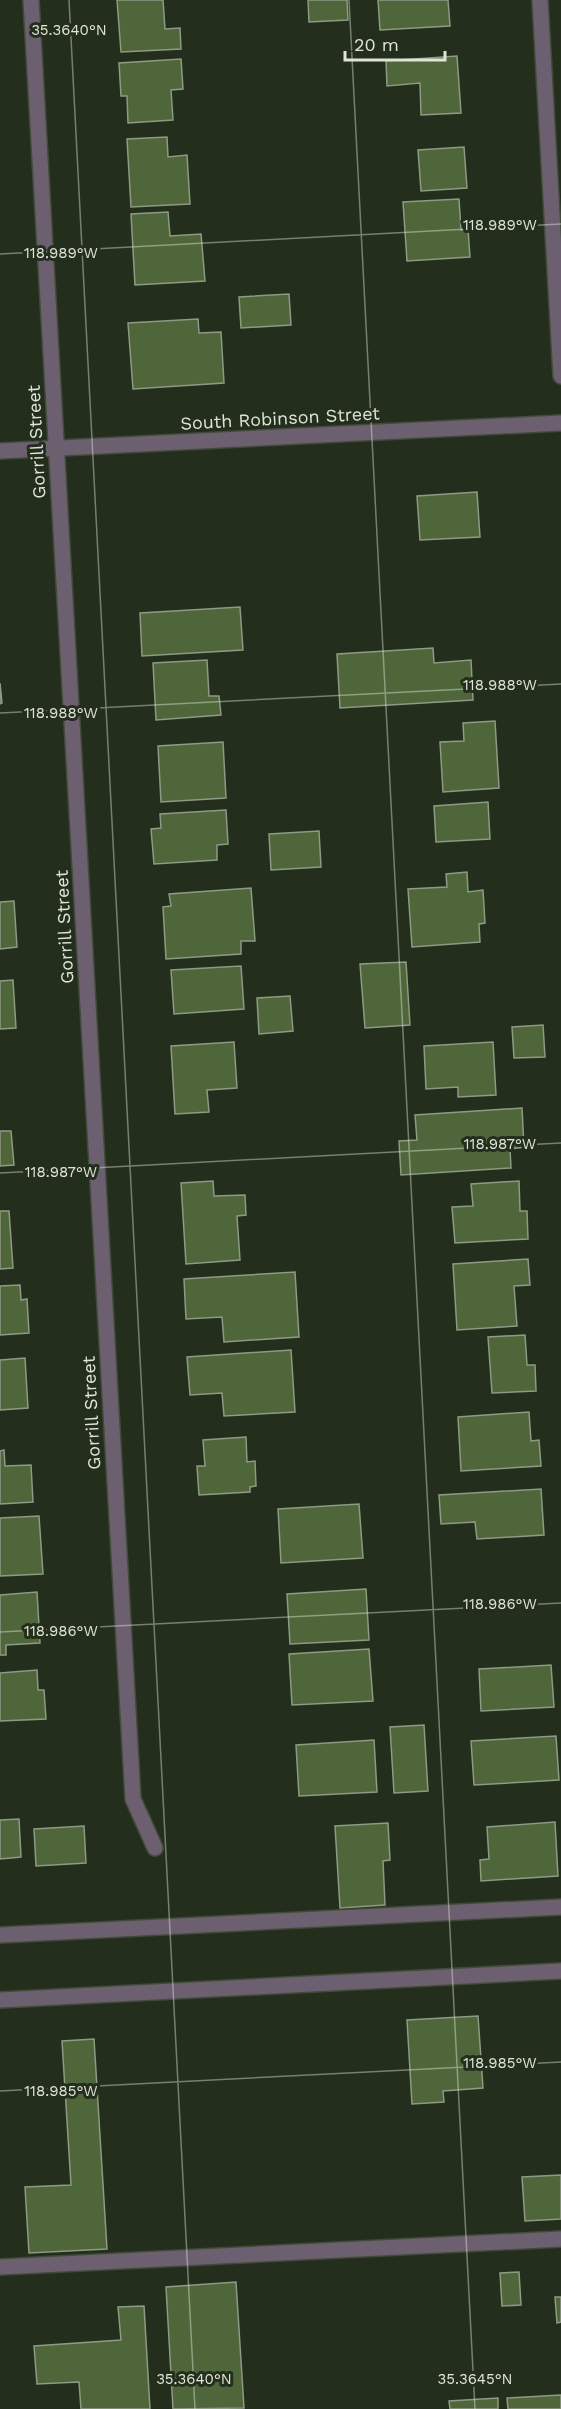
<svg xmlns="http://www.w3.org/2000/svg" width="561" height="2409" font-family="'Work Sans',sans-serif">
<rect width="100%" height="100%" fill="#242e1c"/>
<g fill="#4f663a" stroke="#8e9a84" stroke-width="1.5">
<polygon points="117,0 163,0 165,29 180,28 181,49 121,52"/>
<polygon points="308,0 347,0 348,20 309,22"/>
<polygon points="378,0 448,0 450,26 380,30"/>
<polygon points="457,56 461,113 421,115 420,83 387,86 386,61"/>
<polygon points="181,59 183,89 171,90 173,120 128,123 127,96 121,96 119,63"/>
<polygon points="167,137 168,157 187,155 190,204 131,207 127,139"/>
<polygon points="464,147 467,188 421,191 418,150"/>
<polygon points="459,199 461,230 468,229 470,257 407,261 403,202"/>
<polygon points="168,212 170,236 201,234 205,281 135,285 131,214"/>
<polygon points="289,294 291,325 241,328 239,297"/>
<polygon points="198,319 199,333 221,332 224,383 133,389 128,323"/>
<polygon points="477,492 480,537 420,540 417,496"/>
<polygon points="240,607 243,650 142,656 140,613"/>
<polygon points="433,648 434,663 471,660 473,700 340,708 337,654"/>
<polygon points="207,660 209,696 219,696 221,715 156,720 153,663"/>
<polygon points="0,683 2,703 0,704"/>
<polygon points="495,721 499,788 443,792 440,742 464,741 463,723"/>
<polygon points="223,742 226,798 161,802 158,746"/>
<polygon points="488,802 490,839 436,842 434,806"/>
<polygon points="226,810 228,844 217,845 217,860 154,864 151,829 161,828 160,814"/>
<polygon points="319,831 321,867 271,870 269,834"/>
<polygon points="467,872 468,892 483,890 485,923 479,924 480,942 412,947 408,889 447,887 446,874"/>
<polygon points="251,888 255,941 241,941 241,954 166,959 163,907 171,906 169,894"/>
<polygon points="14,901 17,947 0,949 0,902"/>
<polygon points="406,962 410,1025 365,1028 360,964"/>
<polygon points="241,966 244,1009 174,1014 171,970"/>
<polygon points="13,980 16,1028 0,1029 0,981"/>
<polygon points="290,996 293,1031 259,1034 257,998"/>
<polygon points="543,1025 545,1057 514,1058 512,1027"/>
<polygon points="234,1042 237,1088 207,1090 209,1112 175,1114 171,1046"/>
<polygon points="493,1042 496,1095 458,1097 458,1087 426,1089 424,1046"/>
<polygon points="522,1108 524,1147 510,1149 511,1168 401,1175 399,1141 417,1140 415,1115"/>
<polygon points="0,1131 11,1131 14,1165 0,1166"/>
<polygon points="213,1181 214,1196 245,1195 246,1215 237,1216 240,1260 186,1264 181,1183"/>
<polygon points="519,1181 520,1211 527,1211 528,1239 455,1243 452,1207 473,1206 471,1184"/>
<polygon points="0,1211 9,1211 13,1268 0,1269"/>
<polygon points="528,1259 530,1285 514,1286 517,1326 457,1330 453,1264"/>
<polygon points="295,1272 299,1337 224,1342 222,1317 186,1319 184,1279"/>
<polygon points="20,1285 21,1300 27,1299 29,1333 0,1335 0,1286"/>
<polygon points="525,1335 527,1365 535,1365 536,1391 492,1393 488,1337"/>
<polygon points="291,1350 295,1412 224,1416 222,1393 190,1395 187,1357"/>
<polygon points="25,1358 28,1408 0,1410 0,1360"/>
<polygon points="529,1412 531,1441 539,1440 541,1466 461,1471 458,1417"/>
<polygon points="246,1437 247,1462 255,1461 256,1486 250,1487 250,1492 199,1495 197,1466 205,1466 203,1440"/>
<polygon points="4,1450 5,1466 31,1465 33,1502 0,1504 0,1451"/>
<polygon points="541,1489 544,1535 477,1539 475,1522 441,1524 439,1495"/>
<polygon points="359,1504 363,1558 281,1563 278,1509"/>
<polygon points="39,1516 43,1574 0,1576 0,1518"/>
<polygon points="366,1589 369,1640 290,1644 287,1594"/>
<polygon points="37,1592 40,1643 6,1645 6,1655 0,1655 0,1595"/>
<polygon points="369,1649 373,1701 292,1705 289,1654"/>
<polygon points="551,1665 554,1707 481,1711 479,1669"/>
<polygon points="37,1670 38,1690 44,1690 46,1719 0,1721 0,1673"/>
<polygon points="424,1725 428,1791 394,1793 390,1727"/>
<polygon points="556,1736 559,1780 474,1785 471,1741"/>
<polygon points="374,1740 377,1792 299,1796 296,1745"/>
<polygon points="19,1819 21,1857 0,1859 0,1820"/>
<polygon points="555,1822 558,1876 481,1881 480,1860 489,1859 487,1827"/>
<polygon points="388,1823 390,1860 383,1861 385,1905 340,1908 335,1826"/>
<polygon points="84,1826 86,1863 36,1866 34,1829"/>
<polygon points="478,2016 483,2088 443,2091 444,2102 412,2104 407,2020"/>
<polygon points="94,2039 107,2249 29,2253 25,2187 71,2185 62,2041"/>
<polygon points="561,2175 561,2219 525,2221 522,2177"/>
<polygon points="519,2272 521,2305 502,2306 500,2273"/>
<polygon points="236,2282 244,2408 173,2409 166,2287"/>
<polygon points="555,2297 561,2297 561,2322 557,2323"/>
<polygon points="144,2306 150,2409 81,2409 79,2382 37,2384 34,2346 121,2340 118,2307"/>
<polygon points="561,2395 561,2409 508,2409 507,2398"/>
<polygon points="498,2398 498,2409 450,2409 449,2401"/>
</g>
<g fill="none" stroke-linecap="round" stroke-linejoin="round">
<defs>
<g id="minor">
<polyline points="31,0 133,1799 155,1848"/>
<polyline points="540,0 561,376"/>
<polyline points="0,451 561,423"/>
<polyline points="0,1935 561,1907"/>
<polyline points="0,2000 561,1971"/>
<polyline points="0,2267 561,2239"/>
</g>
</defs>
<use href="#minor" stroke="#424b3a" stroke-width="18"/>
<use href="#minor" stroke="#6c5f70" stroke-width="15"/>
</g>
<path fill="none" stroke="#dee4d8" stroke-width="1.5" stroke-opacity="0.45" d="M69 0 195 2409M349 0 475 2409M0 254 561 224M0 713 561 684M0 1173 561 1143M0 1632 561 1603M0 2091 561 2062"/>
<g text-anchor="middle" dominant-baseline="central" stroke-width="6" stroke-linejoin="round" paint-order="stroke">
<g font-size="18" fill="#dee4d8" stroke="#242e1c">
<text transform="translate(280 418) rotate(-3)">South Robinson Street</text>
<text transform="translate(36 442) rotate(-93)">Gorrill Street</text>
<text transform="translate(64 927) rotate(-93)">Gorrill Street</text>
<text transform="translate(91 1413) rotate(-93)">Gorrill Street</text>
</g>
</g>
<g font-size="15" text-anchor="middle" fill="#dee4d8" stroke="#242e1c" stroke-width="6" stroke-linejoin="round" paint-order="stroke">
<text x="69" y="35">35.3640°N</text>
<text x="500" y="230">118.989°W</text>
<text x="61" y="258">118.989°W</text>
<text x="500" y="690">118.988°W</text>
<text x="61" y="718">118.988°W</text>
<text x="500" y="1149">118.987°W</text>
<text x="61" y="1177">118.987°W</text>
<text x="500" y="1609">118.986°W</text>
<text x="61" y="1636">118.986°W</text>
<text x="500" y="2068">118.985°W</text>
<text x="61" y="2096">118.985°W</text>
<text x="194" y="2384">35.3640°N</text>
<text x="475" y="2384">35.3645°N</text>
</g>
<path d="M345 51v9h100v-9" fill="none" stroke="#dee4d8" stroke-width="3"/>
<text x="354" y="51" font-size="18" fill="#dee4d8" stroke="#242e1c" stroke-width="4.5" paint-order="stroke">20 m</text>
</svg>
